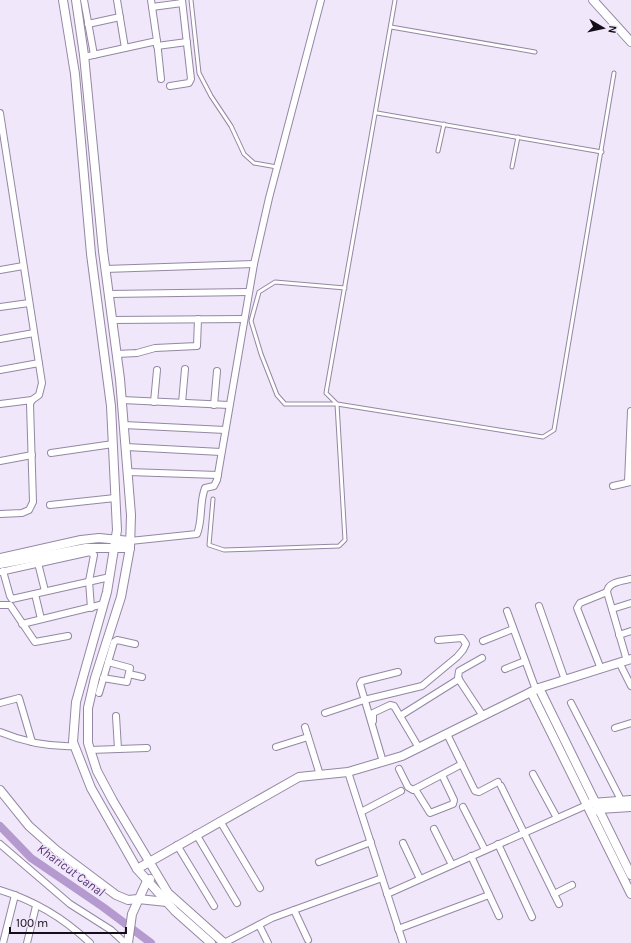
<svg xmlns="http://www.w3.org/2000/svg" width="631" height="943" font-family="Karla,sans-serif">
<rect width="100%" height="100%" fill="#f0e7fa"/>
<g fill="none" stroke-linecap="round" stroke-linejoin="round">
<polyline stroke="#b49ace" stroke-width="8" points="0,826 31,858 103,907 151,943"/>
<defs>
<g id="lane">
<polyline points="191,0 199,73 211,96 231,126 244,154 254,163 277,167"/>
<polyline points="395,0 326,393 337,404 543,437 554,430 614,73"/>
<polyline points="391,27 535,52"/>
<polyline points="377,113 602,152"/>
<polyline points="438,151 444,124"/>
<polyline points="512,167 518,137"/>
<polyline points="213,499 209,545 224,550 339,546 345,540 337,404 285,404 277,395 261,354 251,321 259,292 275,282 345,288"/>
</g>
<g id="street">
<polyline points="84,0 94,55"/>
<polyline points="117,0 125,48"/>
<polyline points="152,7 182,3"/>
<polyline points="88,24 120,17"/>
<polyline points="157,41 161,79"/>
<polyline points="157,46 187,42"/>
<polyline points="84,57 157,41 151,0"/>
<polyline points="170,86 189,83 191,79 182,0"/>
<polyline points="0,113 42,383 39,395 32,400 30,404 33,502 29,510 22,513 0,514"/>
<polyline points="105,269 254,264"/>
<polyline points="0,270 23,266"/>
<polyline points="109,294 248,292"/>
<polyline points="0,307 29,303"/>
<polyline points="112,320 244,319"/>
<polyline points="0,339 34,333"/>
<polyline points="117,354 137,353 155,348 197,346 198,319"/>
<polyline points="0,370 39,363"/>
<polyline points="122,400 229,405"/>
<polyline points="154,402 157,370"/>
<polyline points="182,403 185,369"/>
<polyline points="0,404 32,400"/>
<polyline points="214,405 217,371"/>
<polyline points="124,425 225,430"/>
<polyline points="126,447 221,452"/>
<polyline points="51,453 113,444"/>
<polyline points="0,461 32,455"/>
<polyline points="128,472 218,475"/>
<polyline points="628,482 631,411"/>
<polyline points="613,486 631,482"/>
<polyline points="50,505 115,498"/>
<path d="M130 541 197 534C203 519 199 503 205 488L214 486 217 480 254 264 269 198 321 0"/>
<polyline points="38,563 45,591"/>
<polyline points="3,571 10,596 12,599 110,577"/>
<polyline points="0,572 90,552 94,555 89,581 91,608"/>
<polyline points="35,594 41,619"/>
<polyline points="0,605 10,605 35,642 68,636"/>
<polyline points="539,606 565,680"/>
<polyline points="612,609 631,603"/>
<polyline points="507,611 536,690"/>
<polyline points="22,624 104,604"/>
<polyline points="619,635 631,631"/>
<polyline points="483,641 513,629"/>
<polyline points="482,658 459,671 458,678 483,716"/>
<path d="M627 661 607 592C608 582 622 581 631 579"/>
<polyline points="620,664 631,686"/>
<polyline points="505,669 525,661"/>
<polyline points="601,669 577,608 580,603 607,592"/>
<polyline points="129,674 142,677"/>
<polyline points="103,678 127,682 130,668 108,662"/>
<polyline points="99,693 114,642 117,640 135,644"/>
<polyline points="0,703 19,698 32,742"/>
<polyline points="571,703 621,800"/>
<polyline points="325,713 364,700 422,686 457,657 463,650 466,644 462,638 438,640"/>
<polyline points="116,716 118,749"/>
<polyline points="373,721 373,713 390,705 394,706 400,716"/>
<polyline points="305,727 320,775"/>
<polyline points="615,728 631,723"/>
<path d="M0 732C24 742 49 747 75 746"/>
<polyline points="447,734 475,791 479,792 498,782"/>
<polyline points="276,747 308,737"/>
<polyline points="419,748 400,716 459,679"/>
<polyline points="90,750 147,748"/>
<polyline points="383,762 360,684 362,681 398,672"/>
<polyline points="399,769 408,787 413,790 462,764"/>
<polyline points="348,772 403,943"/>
<polyline points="533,774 557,818"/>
<polyline points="501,786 559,904"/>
<polyline points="415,789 430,813 453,804 454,800 442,775"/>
<polyline points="463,807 485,850"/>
<polyline points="361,812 401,791"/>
<polyline points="220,821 260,888"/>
<polyline points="434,829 452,865"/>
<polyline points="196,834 237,903"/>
<polyline points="403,843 420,879"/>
<polyline points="0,844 70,904 111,930 125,943"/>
<polyline points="498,844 532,917"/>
<polyline points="177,845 214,906"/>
<polyline points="471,856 499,916"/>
<polyline points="319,862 371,842"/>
<path d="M0 890C33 900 65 919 90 943"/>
<polyline points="387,894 587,805"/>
<polyline points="554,894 572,885"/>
<polyline points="294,910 308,940"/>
<polyline points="259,925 268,943"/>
<polyline points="398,929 489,895"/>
<polyline points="3,943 15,895"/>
<polyline points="27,943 36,906"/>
<polyline points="224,943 272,918 382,878"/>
</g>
<g id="secondary">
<polyline points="63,0 75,74 91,254 111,406 117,530 107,592 76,702 73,742 91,788 137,869 175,911 211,943"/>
<polyline points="76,0 84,55 103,251 120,379 131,515 130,548 121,597 95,678 88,708 88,743 97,771 113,801 168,893 224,943"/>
<polyline points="593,0 631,42"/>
<polyline points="0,558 81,540 99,538 130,541"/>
<polyline points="0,564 86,548 130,548"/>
<polyline points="539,688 631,875"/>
<polyline points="531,692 631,894"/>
<polyline points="0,790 29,826 56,850 116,895 128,900 138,899 167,902"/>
<polyline points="592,803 631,800"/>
<polyline points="594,811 599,809 631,807"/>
<polyline points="137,869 299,777 348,772 402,756 539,688 631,659"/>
<polyline points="128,943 132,914 147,881 150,879"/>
</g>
</defs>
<use href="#lane" stroke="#9587a4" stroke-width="5"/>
<use href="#street" stroke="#9587a4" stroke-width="8"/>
<use href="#secondary" stroke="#9587a4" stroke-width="10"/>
<use href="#lane" stroke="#fff" stroke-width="3"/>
<use href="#street" stroke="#fff" stroke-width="6"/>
<use href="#secondary" stroke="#fff" stroke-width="8"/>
</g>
<g text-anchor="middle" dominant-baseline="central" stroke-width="3" stroke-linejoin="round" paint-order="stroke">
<g font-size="13" font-style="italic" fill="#573473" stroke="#f0e7fa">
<text transform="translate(71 870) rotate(36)">Kharicut Canal</text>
</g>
</g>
<g transform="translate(603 28) rotate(99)" stroke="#f0e7fa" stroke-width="3" paint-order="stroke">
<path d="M0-3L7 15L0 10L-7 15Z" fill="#140e19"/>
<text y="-6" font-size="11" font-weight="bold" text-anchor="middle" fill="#140e19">N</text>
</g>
<path d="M10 927v6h116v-6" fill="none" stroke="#140e19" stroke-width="2"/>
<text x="16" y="927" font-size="12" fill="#140e19" stroke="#f0e7fa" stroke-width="3" paint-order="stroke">100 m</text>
</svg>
